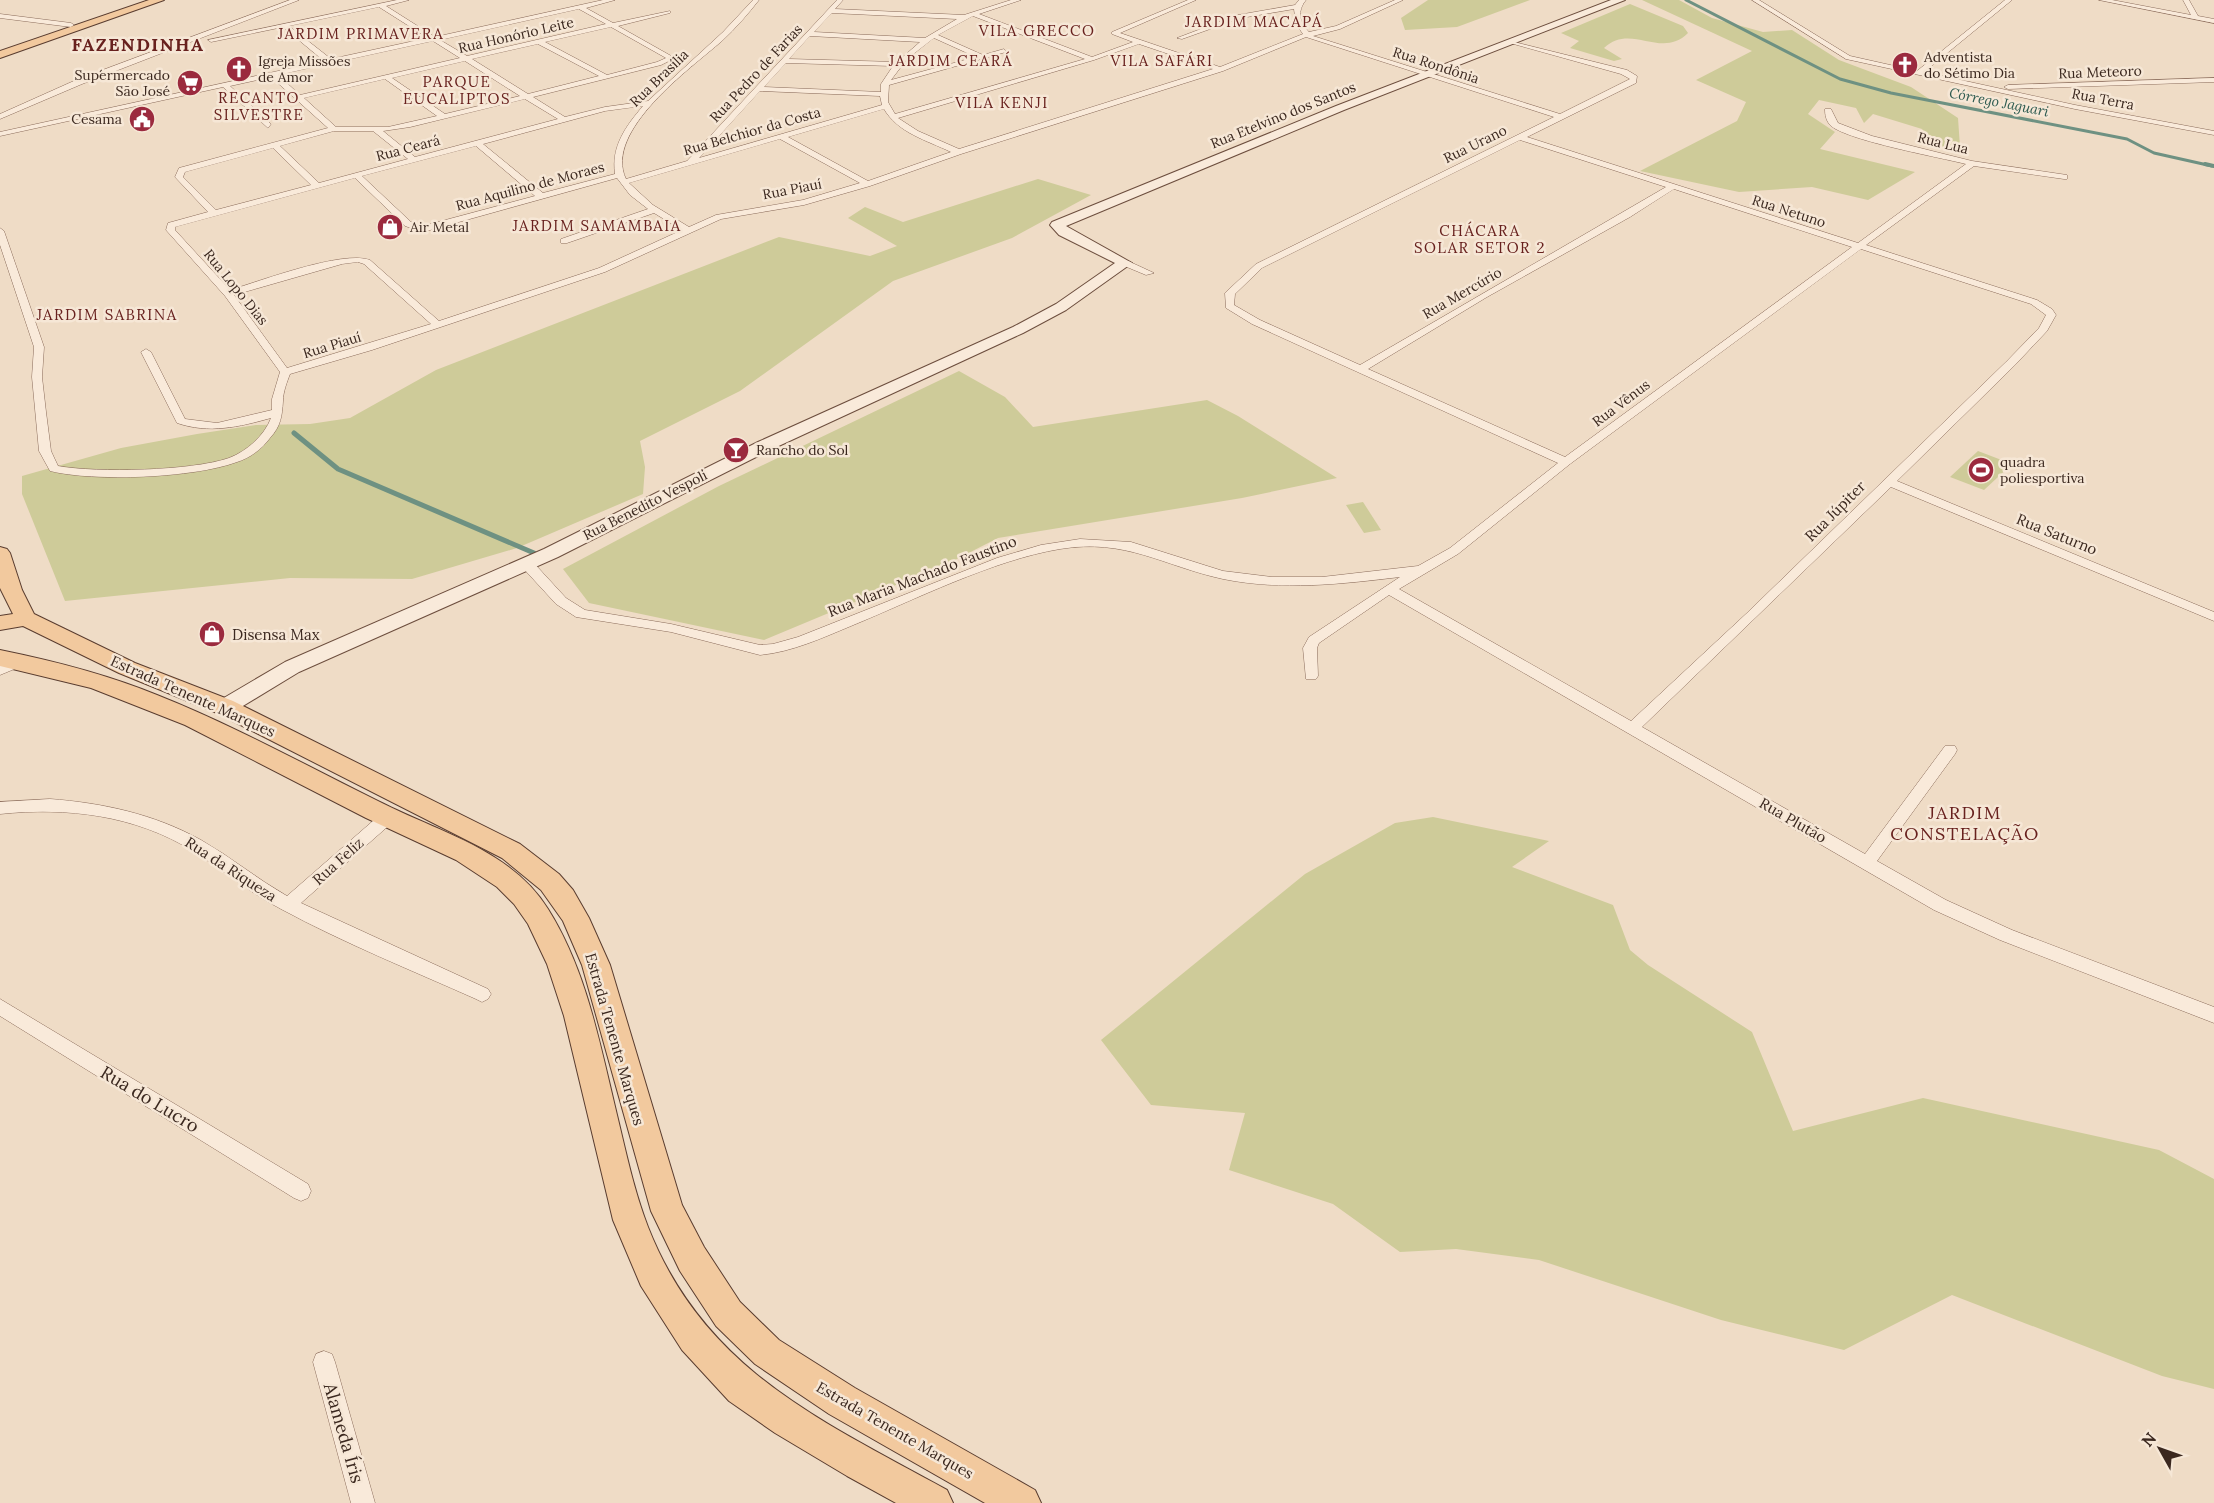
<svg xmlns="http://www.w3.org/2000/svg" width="2214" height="1503" font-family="Lora,serif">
<rect width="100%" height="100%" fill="#efdcc6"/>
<g fill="#cecb99">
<polygon points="1428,0 1530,0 1457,27 1405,30 1401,18"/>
<polygon points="1642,0 1679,0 1712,18 1763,32 1792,30 1839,60 1911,87 1958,118 1960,147 1936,147 1922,129 1873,114 1864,123 1856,108 1819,100 1808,114 1835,132 1820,149 1915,172 1868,200 1812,187 1739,192 1640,171 1737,121 1746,102 1696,80 1752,51"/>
<path d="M1630 4 1683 26 1688 33C1661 60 1631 22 1604 48L1622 59 1614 61 1570 48 1579 41 1561 33Z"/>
<polygon points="1038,179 1091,195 1012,238 893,281 740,391 640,441 645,467 643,494 517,548 412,579 290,578 65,601 22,494 22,476 121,448 197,434 256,425 310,424 350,418 436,370 779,237 870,256 897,246 848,218 865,207 903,222"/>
<polygon points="959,371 1005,397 1033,427 1207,400 1238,416 1337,478 1242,498 998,538 951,562 764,640 589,603 563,569 719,486"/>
<polygon points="1978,451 2012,464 1984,490 1950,477"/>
<polygon points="1363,502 1381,530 1364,533 1346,505"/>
<polygon points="1433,817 1549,841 1512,867 1613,905 1630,950 1648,965 1752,1032 1793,1131 1923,1098 2159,1150 2214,1179 2214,1389 2162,1376 1952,1295 1844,1350 1721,1320 1539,1260 1456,1249 1400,1252 1333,1204 1229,1170 1245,1113 1151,1105 1101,1040 1305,874 1395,823"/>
</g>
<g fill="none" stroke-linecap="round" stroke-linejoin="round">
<polyline stroke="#6e9182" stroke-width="3" points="1686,0 1840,79 1891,93 2127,139 2154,153 2212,166"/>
<polyline stroke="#6e9182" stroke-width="4" points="2205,164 2214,166"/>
<polyline stroke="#6e9182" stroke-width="5" points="294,433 338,469 534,553"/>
<defs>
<g id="street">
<polygon points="290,0 299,0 82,84 0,119 0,114 76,80"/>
<path d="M397 0H409L386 6 435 37 603 0H615L586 8 613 23 670 11V13L618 26 673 57V59L661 65 533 97 565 117 605 107 648 101 723 32 753 0H759C748 14 736 28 722 41 691 68 603 131 626 179L687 161 837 0H843L835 9 964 15 1011 0H1021L979 14 1092 57 1133 42 1112 34V32L1188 0H1196L1120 33 1220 67 1303 34 1296 24 1294 9 1241 18 1182 39 1177 38 1238 15 1295 5 1299 0H1306C1297 11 1299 22 1309 32L1336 26 1395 0H1403L1340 29 1313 36 1560 114 1630 79 1621 74 1510 43V41L1627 70 1637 76 1636 83 1527 137 1858 243 1966 164C1938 157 1850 141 1831 126 1826 121 1825 115 1825 109H1831L1838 123 1872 136 1972 161 2067 175V179H2064L1974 166 1866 245 2037 300 2052 309 2056 315 2047 331 2015 365 1897 481 2214 612V621L1891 487 1642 727 1865 854 1945 746H1955L1957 750 1955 754 1877 861 1946 900 2012 930 2214 1007V1023L2000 940 1934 910 1389 595 1319 643 1317 648 1318 676 1316 679H1306L1303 648 1309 637 1400 577C1342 584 1282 591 1223 579 1163 566 1126 538 1060 549 993 560 914 600 851 626 822 638 792 652 760 655L671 632 576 617 556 604 522 567 521 564 522 561H532L566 598 585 610 671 624 760 645 773 644 798 637 997 558 1041 545 1080 539 1131 542 1223 571 1272 577H1322L1418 566 1450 548 1558 463 1252 324 1226 308 1225 293 1256 264 1554 117 1306 37 1223 71 961 154 870 186 804 205 721 219 605 272 372 350 290 374C287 382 283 392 283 401 282 416 281 426 270 438 262 449 250 458 237 462 194 478 94 482 50 471L39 451 32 377 34 347 0 245V228L4 231 44 347 42 377 46 412 51 451 58 466C98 473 191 471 229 458 247 451 264 436 271 418 239 427 209 434 177 423L141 352 146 349 151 352 185 419 217 423 272 410V399L280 372 225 296 166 230 168 223 208 212 175 177 179 168 328 128 271 77 230 86 271 124 268 128 223 87 0 136V132L324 61 283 27 211 42 208 40ZM379 7 428 38 331 59 289 26ZM579 9 606 24 467 56 440 40ZM832 13 957 19 925 38 814 32ZM973 16 1085 59 895 114 888 102 889 85 1006 52 1004 49 983 55 938 35ZM611 27 666 58 657 62 607 75 545 42ZM810 36 920 42 897 62 789 59ZM934 38 976 57 891 80 907 59ZM433 41 460 58 300 95 278 75ZM538 44 599 76 528 94 472 59ZM1139 44 1213 69 959 149 918 131 898 118 1094 60ZM465 61 520 96 445 114 392 78ZM786 63 893 66 881 84V92L764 87ZM385 79 437 116 388 127H336L304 98ZM760 91 880 96 882 105 699 158ZM525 99 558 119 415 157 383 131 410 127ZM643 106C626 126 611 146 615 174L543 193 483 144 605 111ZM884 109C898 133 926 140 951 152L868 181 788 137ZM334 131H373L408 159 319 183 280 146ZM780 139 860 183 803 200 716 215 689 227 653 205 629 183ZM1520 140 1666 187 1360 365 1260 320 1234 305 1235 294 1262 268ZM476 146 535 196 423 226 411 222 362 176ZM273 148 311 185 216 210 183 177 185 172ZM355 178 405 226 423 232 617 178 630 195 648 209 561 239V243H567L654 213 682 230 599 268 439 321 370 260C342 250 261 281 230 290L175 230V227ZM1674 189 1852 247 1565 457 1368 369 1487 297 1630 217ZM1861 249 2031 304 2046 315 2039 328 2007 361 1747 613 1631 721 1399 589 1458 554 1570 464ZM358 262 364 264 431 324 287 368 234 295 342 264Z"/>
<polygon points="1752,0 1759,0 1850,56 1917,71 2005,0 2012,0 1924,72 2075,105 2214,131 2214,135 2075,109 1846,59"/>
<polygon points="2099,0 2112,0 2191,15 2183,0 2189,0 2198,16 2214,19 2214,23"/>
<polygon points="0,14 71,23 74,25 71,27 0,18"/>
<polygon points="2214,78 2214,82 2008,89 2004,87 2008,85"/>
<polygon points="1122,261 1128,261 1154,273 1146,275 1122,265"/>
<polygon points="19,657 24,659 26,662 24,665 0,675 0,665"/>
<path d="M50 799C103 803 154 814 201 840 231 857 257 879 287 896L382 813H394L396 817 394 821 301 903 488 989 491 994 488 999 482 1002 476 999C411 970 344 943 281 909 250 893 223 870 193 851 135 815 67 807 0 814V802Z"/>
<polygon points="0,999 308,1184 311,1191 308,1198 301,1201 294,1198 0,1016"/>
<polygon points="324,1351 332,1354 335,1362 375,1503 351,1503 313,1362 316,1354"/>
</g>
<polygon id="secondary" points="1611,0 1625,0 1344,110 1066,226 1132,263 1066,310 1023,333 770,450 558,557 299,672 233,712 225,715 217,712 214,707 217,702 285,662 544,549 758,442 1013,327 1056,304 1115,263 1059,235 1050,225 1052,222 1336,106"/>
<g id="primary">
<polygon points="149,0 164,0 0,58 0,51"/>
<polygon points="0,547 7,549 10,553 22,590 34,614 135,663 233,701 520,844 559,874 573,890 589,918 610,965 682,1205 704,1247 740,1302 779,1340 855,1388 1035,1490 1041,1503 985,1503 829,1414 755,1364 716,1326 680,1271 651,1211 582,965 563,921 541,890 502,858 217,713 119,673 23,626 0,630 0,616 13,614 0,588"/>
<path d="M0 650C54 661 106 674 157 695 235 726 309 767 384 804 442 833 512 851 548 909 587 971 600 1045 617 1115 626 1152 634 1191 648 1227 704 1370 822 1421 947 1490L953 1503H896L847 1476 775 1433 729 1401 682 1350 641 1286 613 1220 564 1016 547 964 528 924 514 904 497 887 456 860 366 818 185 725 91 688 0 666Z"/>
</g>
</defs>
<use href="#street" stroke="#8b6c5b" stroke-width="1"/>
<use href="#secondary" stroke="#6d4e3e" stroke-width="2"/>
<use href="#primary" stroke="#593c2f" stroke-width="2"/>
<use href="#street" fill="#f9eada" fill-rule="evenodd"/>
<use href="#secondary" fill="#f9eada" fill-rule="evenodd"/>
<use href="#primary" fill="#f2c99e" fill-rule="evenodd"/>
</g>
<defs>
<symbol id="church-disc" viewBox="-11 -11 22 22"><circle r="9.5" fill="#9b2a3e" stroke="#f6e7d6"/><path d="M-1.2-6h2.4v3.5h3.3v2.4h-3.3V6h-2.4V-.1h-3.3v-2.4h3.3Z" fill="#fff"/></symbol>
<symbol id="supermarket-disc" viewBox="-11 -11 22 22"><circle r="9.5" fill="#9b2a3e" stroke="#f6e7d6"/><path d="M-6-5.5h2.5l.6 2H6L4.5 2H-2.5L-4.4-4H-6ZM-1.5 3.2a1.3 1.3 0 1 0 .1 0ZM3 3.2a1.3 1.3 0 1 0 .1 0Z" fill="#fff"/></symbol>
<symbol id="civic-disc" viewBox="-11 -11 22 22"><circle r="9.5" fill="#9b2a3e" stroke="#f6e7d6"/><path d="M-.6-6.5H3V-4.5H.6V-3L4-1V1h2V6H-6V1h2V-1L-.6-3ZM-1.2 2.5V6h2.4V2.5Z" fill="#fff"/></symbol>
<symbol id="shop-disc" viewBox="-11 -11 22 22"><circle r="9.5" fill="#9b2a3e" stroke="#f6e7d6"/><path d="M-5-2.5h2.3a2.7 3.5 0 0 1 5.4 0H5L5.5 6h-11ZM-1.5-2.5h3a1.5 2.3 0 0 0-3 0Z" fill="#fff"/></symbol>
<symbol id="bar-disc" viewBox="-11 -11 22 22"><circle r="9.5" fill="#9b2a3e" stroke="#f6e7d6"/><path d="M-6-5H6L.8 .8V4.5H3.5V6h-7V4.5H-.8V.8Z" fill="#fff"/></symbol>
<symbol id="stadium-disc" viewBox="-11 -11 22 22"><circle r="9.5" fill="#9b2a3e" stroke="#f6e7d6"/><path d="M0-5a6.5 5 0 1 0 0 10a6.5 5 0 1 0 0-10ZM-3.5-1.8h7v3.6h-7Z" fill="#fff"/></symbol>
</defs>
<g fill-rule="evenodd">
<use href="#church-disc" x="1890" y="50" width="30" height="30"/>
<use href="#church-disc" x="224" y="54" width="30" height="30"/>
<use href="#supermarket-disc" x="175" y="68" width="30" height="30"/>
<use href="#civic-disc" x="127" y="104" width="30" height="30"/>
<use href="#shop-disc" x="375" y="212" width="30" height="30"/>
<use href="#bar-disc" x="721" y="435" width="30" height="30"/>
<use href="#stadium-disc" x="1966" y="455" width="30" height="30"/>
<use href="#shop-disc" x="197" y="619" width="30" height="30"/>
</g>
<g text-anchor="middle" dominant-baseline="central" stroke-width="5" stroke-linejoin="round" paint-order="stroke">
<g font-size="14" fill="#3b281f" stroke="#f6e7d6">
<text transform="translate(516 35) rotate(-13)">Rua Honório Leite</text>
<text transform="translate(1436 65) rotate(18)">Rua Rondônia</text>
<text transform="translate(2100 72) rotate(-2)">Rua Meteoro</text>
<text transform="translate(756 73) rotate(-47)">Rua Pedro de Farias</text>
<text transform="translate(659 78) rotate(-44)">Rua Brasília</text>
<text transform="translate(2103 99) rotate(11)">Rua Terra</text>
<text transform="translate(1283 115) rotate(-22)">Rua Etelvino dos Santos</text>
<text transform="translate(752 131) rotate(-16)">Rua Belchior da Costa</text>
<text transform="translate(1943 143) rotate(14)">Rua Lua</text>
<text transform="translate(1475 144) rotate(-26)">Rua Urano</text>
<text transform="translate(408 148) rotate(-15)">Rua Ceará</text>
<text transform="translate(530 186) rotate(-15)">Rua Aquilino de Moraes</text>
<text transform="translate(792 189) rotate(-11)">Rua Piauí</text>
<text transform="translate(1789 211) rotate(18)">Rua Netuno</text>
<text transform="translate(236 287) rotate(51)">Rua Lopo Dias</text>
<text transform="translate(1462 293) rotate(-30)">Rua Mercúrio</text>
<text transform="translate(332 345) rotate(-17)">Rua Piauí</text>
<text transform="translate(1621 403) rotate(-37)">Rua Vênus</text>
<text transform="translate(645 505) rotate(-27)">Rua Benedito Vespoli</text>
</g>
<g font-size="14" fill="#3b281f" stroke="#f6e7d6" text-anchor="start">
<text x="1924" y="57">Adventista<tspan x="1924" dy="16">do Sétimo Dia</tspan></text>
<text x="258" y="61">Igreja Missões<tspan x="258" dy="16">de Amor</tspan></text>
<text x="170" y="75" text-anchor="end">Suṕermercado<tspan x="170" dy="16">São José</tspan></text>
<text x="122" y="119" text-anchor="end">Cesama</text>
<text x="410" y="227">Air Metal</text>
<text x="756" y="450">Rancho do Sol</text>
<text x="2000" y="462">quadra<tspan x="2000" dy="16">poliesportiva</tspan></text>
</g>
<g font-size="14" font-style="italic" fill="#2e5b50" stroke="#f6e7d6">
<text transform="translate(1999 102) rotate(11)">Córrego Jaguari</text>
</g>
<g font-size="15" letter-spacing="1.5" fill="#68211e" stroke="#f6e7d6">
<text x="1254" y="21">JARDIM MACAPÁ</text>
<text x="1037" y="30">VILA GRECCO</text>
<text x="361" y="33">JARDIM PRIMAVERA</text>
<text x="951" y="60">JARDIM CEARÁ</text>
<text x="1162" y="60">VILA SAFÁRI</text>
<text x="457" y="81">PARQUE<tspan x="457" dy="17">EUCALIPTOS</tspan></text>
<text x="259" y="97">RECANTO<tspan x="259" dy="17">SILVESTRE</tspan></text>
<text x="1002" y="102">VILA KENJI</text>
<text x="597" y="225">JARDIM SAMAMBAIA</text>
<text x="1480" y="230">CHÁCARA<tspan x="1480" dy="17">SOLAR SETOR 2</tspan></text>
<text x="107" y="314">JARDIM SABRINA</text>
</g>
<g font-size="15" fill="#3b281f" stroke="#f6e7d6">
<text transform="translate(1835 511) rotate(-45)">Rua Júpiter</text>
<text transform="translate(2057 534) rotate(22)">Rua Saturno</text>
<text transform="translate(922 576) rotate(-21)">Rua Maria Machado Faustino</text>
<text transform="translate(193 696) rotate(24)">Estrada Tenente Marques</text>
<text transform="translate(1793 820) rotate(30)">Rua Plutão</text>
<text transform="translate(338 861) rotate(-42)">Rua Feliz</text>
<text transform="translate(231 869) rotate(33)">Rua da Riqueza</text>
<text transform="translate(615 1039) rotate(74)">Estrada Tenente Marques</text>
<text transform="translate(895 1430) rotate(30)">Estrada Tenente Marques</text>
</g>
<g font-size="15" fill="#3b281f" stroke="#f6e7d6" text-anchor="start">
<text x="232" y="634">Disensa Max</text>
</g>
<g font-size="18" font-weight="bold" letter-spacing="1.5" fill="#68211e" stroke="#f6e7d6">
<text x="138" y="44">FAZENDINHA</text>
</g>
<g font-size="18" letter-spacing="1.5" fill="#68211e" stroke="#f6e7d6">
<text x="1965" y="812">JARDIM<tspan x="1965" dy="21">CONSTELAÇÃO</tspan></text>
</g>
<g font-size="18" fill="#3b281f" stroke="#f6e7d6">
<text transform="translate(150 1099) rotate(31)">Rua do Lucro</text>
<text transform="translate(344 1433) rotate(74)">Alameda Íris</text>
</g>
</g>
<g transform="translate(2160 1449) rotate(310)" stroke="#f6e7d6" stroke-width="4.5" paint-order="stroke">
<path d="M0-4.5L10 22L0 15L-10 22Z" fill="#3b281f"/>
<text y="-9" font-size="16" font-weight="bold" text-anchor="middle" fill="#3b281f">N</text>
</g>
</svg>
